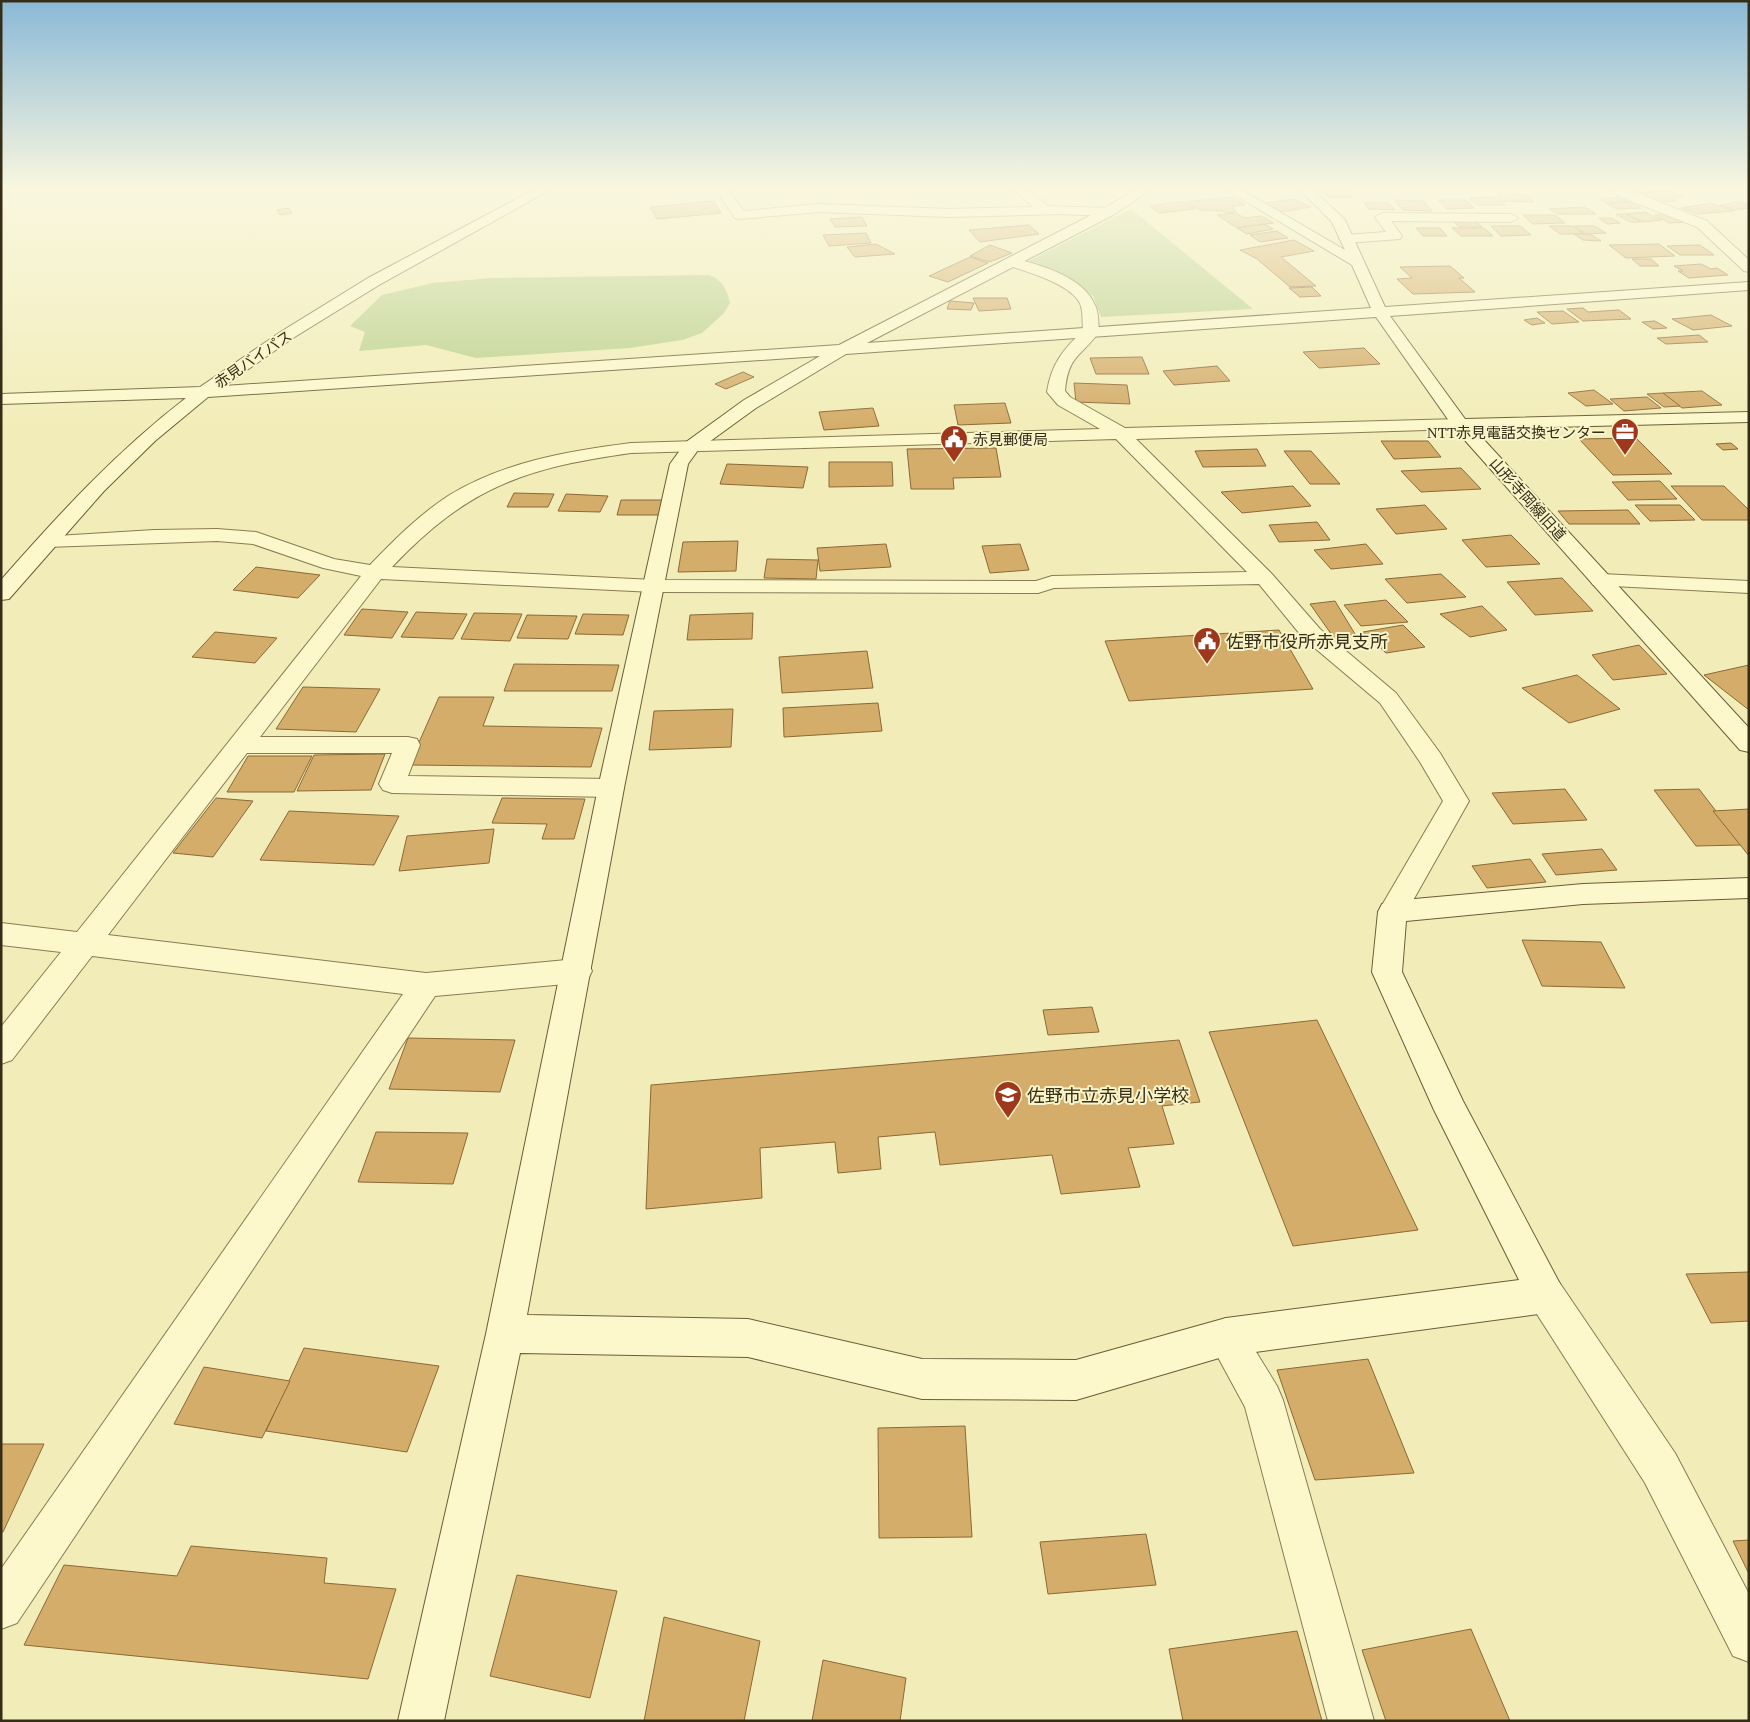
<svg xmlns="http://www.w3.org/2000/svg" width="1750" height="1722" font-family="'Source Serif 4','Noto Sans JP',serif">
<rect width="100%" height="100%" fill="#f2edb8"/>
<g fill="#bad08c">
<polygon points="1131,209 1253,309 1101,317 1093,296 1073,281 1029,261"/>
<path d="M709 275C723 280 727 290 730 303L724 313 702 333 682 340 630 348 476 358 426 345 359 351 365 332 350 326 382 295 433 283 492 278Z"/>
</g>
<g fill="#d4ad6a" stroke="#8b6936">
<polygon points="1323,186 1342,186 1353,197 1330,198 1321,190 1327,189"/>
<polygon points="1671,191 1683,197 1671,198 1676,201 1661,202 1652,200 1639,193"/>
<polygon points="1497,193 1529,195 1534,202 1502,201"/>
<polygon points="1233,197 1245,205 1232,206 1236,212 1226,213 1223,211 1199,210 1186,202"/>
<polygon points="1496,197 1505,205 1477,205 1469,198"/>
<polygon points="1625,197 1632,201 1606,203 1599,199"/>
<polygon points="1294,199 1311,207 1281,212 1265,203"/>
<polygon points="1394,200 1424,201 1432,211 1403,210"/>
<polygon points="1438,200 1466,200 1474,208 1447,209"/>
<polygon points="714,201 721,213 657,219 650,207"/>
<polygon points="1176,202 1183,202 1195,209 1159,213 1150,206"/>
<polygon points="1364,202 1389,203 1395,210 1368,209"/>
<polygon points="1630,202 1641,208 1617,209 1607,204"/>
<polygon points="1739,202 1749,205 1749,208 1734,210 1720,205"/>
<polygon points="1712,203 1733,211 1697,214 1681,208"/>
<polygon points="1584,207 1596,214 1558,214 1549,209"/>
<polygon points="289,208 292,213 280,215 277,210"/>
<polygon points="1645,212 1661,220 1643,222 1626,214"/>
<polygon points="1236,213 1244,218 1261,216 1274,223 1237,228 1217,215"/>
<polygon points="1616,214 1626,214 1641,222 1630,222"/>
<polygon points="1674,214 1687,222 1669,223 1655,215"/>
<polygon points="1523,215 1555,215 1565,223 1533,224"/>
<polygon points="862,217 867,226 835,227 830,219"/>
<polygon points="1599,218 1612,218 1620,223 1607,224"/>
<polygon points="1453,221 1475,221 1482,227 1459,227"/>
<polygon points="1264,224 1273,229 1247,234 1237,228"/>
<polygon points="1029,225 1039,234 980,242 969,230"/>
<polygon points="1491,226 1520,226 1531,235 1501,236"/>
<polygon points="1549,226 1573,226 1584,234 1560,234"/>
<polygon points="1575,226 1594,226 1606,233 1586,234"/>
<polygon points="1416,228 1440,228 1447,236 1423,236"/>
<polygon points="1452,228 1484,228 1493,236 1461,236"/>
<polygon points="1277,231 1288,238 1260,242 1250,235"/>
<polygon points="866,233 871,243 829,246 823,235"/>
<polygon points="1574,234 1590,234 1601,241 1583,240"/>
<polygon points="1294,240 1314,251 1281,257 1316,286 1290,287 1257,259 1240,250"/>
<polygon points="876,244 895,254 855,257 847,247"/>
<polygon points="1659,244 1675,256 1626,258 1609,245"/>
<polygon points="990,245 1012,253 990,262 970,256"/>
<polygon points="1700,245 1714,255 1680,255 1667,246"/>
<polygon points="970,257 988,263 948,282 929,276"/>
<polygon points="1632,259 1651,259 1659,266 1640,266"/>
<polygon points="1701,264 1711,269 1717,268 1728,275 1689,278 1678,271 1683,271 1674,266"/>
<polygon points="1450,266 1464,278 1459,278 1475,292 1413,294 1397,279 1412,278 1400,267"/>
<polygon points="1312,287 1321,296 1300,297 1289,288"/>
<polygon points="973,298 1007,298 1011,309 979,311"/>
<polygon points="950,301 974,303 971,310 947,309"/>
<polygon points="1583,308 1588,312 1619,310 1631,319 1583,321 1567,309"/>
<polygon points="1563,311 1579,322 1552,324 1537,312"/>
<polygon points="1711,315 1732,326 1693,330 1672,319"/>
<polygon points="1537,318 1545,323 1532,325 1524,320"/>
<polygon points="1655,321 1667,328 1653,329 1642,322"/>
<polygon points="1699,335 1708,342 1666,344 1657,338"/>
<polygon points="1364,348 1380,364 1319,368 1303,352"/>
<polygon points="1142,357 1149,374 1096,374 1090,358"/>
<polygon points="1217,366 1230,381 1174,385 1163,371"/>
<polygon points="743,372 754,377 726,389 715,384"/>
<polygon points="1074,383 1127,385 1130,404 1076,402"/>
<polygon points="1594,390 1613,404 1586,406 1568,393"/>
<polygon points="1702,391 1722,405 1682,408 1663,393"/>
<polygon points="1663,393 1680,406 1664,407 1647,394"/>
<polygon points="1647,397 1661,408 1624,411 1610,399"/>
<polygon points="1005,403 1011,423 958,425 954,405"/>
<polygon points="873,408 879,426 824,430 819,412"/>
<polygon points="1636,438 1672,474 1613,475 1579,439"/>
<polygon points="1381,441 1428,441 1441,457 1394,459"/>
<polygon points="1731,443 1738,449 1723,450 1716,444"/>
<polygon points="996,448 1001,477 953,478 954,489 911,489 907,449"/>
<polygon points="1257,449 1266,466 1203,467 1195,451"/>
<polygon points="1284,451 1311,451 1340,484 1310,484"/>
<polygon points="829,462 892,462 893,486 829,487"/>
<polygon points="727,464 808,467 803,488 720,484"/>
<polygon points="1461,468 1481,489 1421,492 1401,471"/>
<polygon points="1660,481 1677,499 1628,500 1612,482"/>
<polygon points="1293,486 1311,506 1242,513 1221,492"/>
<polygon points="1671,486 1724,486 1749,510 1749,520 1702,520"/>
<polygon points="514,493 554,494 548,507 507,507"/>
<polygon points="566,494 608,496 600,512 558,511"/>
<polygon points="621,500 663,500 660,515 617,515"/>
<polygon points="1425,505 1447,529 1396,534 1376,509"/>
<polygon points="1635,505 1680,505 1695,520 1650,521"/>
<polygon points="1628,510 1640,524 1569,524 1558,511"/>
<polygon points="1317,522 1330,540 1279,542 1269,525"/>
<polygon points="1511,535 1540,564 1486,567 1462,540"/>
<polygon points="738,541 736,571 678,572 683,542"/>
<polygon points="886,544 891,567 820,571 817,548"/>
<polygon points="1020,544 1029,570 990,573 982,546"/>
<polygon points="1366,544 1383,564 1331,569 1314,550"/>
<polygon points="767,559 818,560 816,579 764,578"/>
<polygon points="256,567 320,575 298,598 233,590"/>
<polygon points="1441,574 1466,597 1407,603 1385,579"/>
<polygon points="1562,578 1593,611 1535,615 1507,582"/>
<polygon points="1386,600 1408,622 1361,626 1344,605"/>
<polygon points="1335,601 1355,634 1334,638 1310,604"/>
<polygon points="1482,606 1507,630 1470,637 1440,614"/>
<polygon points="362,609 408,612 392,638 344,635"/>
<polygon points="416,612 467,614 453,639 401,637"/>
<polygon points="474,613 522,614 510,641 461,639"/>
<polygon points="753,613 752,639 687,640 690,615"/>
<polygon points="583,614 629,615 623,635 575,634"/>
<polygon points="527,615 577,616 568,639 517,638"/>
<polygon points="1403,625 1425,647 1386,653 1363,632"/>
<polygon points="1279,630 1313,689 1129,701 1105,641"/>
<polygon points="215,632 277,638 255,663 192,657"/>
<polygon points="1639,645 1667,674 1613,680 1592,655"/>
<polygon points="867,651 873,688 782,693 779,657"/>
<polygon points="514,664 619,665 612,691 504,691"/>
<polygon points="1749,665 1749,710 1704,675"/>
<polygon points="1577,675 1620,709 1569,723 1522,688"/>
<polygon points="303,687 380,689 356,732 276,729"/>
<polygon points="439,697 494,697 483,726 602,728 591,767 409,765"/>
<polygon points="878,703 882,731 784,737 783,708"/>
<polygon points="733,709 731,747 649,750 654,711"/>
<polygon points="385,754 371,790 297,791 314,755"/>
<polygon points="248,756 312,756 294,792 227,792"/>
<polygon points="1565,789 1587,820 1513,824 1492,793"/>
<polygon points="1699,789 1742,845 1696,846 1654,790"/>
<polygon points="216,798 253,801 213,857 173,853"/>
<polygon points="502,798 585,799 574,839 542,839 547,824 492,823"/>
<polygon points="1749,809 1749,856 1713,811"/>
<polygon points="289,811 399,816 374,865 260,860"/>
<polygon points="494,829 489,863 399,871 407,836"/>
<polygon points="1602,849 1617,870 1556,875 1542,854"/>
<polygon points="1530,859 1546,882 1487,888 1472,866"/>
<polygon points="1522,940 1601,942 1625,988 1542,986"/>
<polygon points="1092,1007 1099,1032 1048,1035 1043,1010"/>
<polygon points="1317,1020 1418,1230 1293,1246 1209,1032"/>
<polygon points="408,1038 515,1040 500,1092 389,1089"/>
<polygon points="1179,1040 1200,1102 1162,1106 1174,1144 1128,1148 1140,1187 1061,1194 1052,1155 940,1165 935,1132 878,1137 881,1169 838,1173 835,1142 760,1148 762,1198 646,1209 651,1085"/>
<polygon points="376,1132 468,1133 453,1184 358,1182"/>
<polygon points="1749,1272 1749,1321 1711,1323 1686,1274"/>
<polygon points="304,1348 439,1366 407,1452 266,1431"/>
<polygon points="1368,1359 1414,1473 1315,1480 1277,1370"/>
<polygon points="204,1367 290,1381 262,1438 174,1424"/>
<polygon points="965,1426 972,1537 879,1538 878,1428"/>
<polygon points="1,1444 44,1444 3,1532 1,1532"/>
<polygon points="1146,1534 1156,1585 1048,1594 1040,1542"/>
<polygon points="1749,1540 1749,1574 1733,1541"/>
<polygon points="191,1546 327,1558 324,1583 396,1589 368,1679 24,1645 64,1565 177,1576"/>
<polygon points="517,1575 617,1591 590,1698 490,1676"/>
<polygon points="664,1617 760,1641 744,1721 644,1721"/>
<polygon points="1471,1629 1510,1721 1386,1721 1362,1650"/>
<polygon points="1297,1631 1322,1721 1183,1721 1169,1649"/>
<polygon points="823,1660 906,1678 900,1721 812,1721"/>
</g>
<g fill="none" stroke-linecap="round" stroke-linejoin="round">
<defs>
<g id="street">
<polygon points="713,186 725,186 744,211 820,204 949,209 1033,207 1011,186 1024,186 1048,206 1108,208 1114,212 1108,216 1060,214 949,217 820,212 740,219 735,218"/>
<polygon points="1605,186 1619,186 1707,221 1749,260 1749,272 1744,271 1697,227 1616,195"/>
<polygon points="1382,213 1511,214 1518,218 1511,222 1391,221 1402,236 1400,239 1346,243 1339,239 1346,235 1386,232 1375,217"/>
<path d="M1012 258C1039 264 1084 277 1095 305 1099 313 1098 323 1099 332 1081 357 1068 355 1065 391L1070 397 1125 428 1460 419 1466 420 1469 424 1466 428 1460 429 1136 439 1272 574 1320 629 1396 693 1440 753 1469 801 1402 920 1392 923 1382 920 1378 912 1443 801 1420 762 1380 703 1304 639 1259 584 1054 588 1038 593 654 592 381 579 260 737H408L417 739 420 745 408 776 611 779 620 782 624 788 620 794 611 797 392 793 383 790 379 784 392 753H247L108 935 426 973 577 959 588 963 592 971 588 979 577 983 435 996 17 1623 1 1629V1569L403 994 92 956 12 1060 1 1064V1027L61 952 1 945V923L77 932 361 576 323 568 253 544 217 541 47 547 40 545 37 541 40 537 154 530 217 529 256 532 334 559 370 565C394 540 419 515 448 496 503 462 568 451 631 443L1100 429 1058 405 1047 392C1051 365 1063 349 1083 331 1082 321 1084 308 1078 300 1065 282 1027 272 1007 265L1005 262ZM1116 439 1247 572 1052 576 1036 581 654 580 392 567C468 487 524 468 631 453Z"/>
<polygon points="1601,574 1749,581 1749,593 1593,585 1590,580 1593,575"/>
<polygon points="1546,1277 1559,1282 1675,1453 1749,1594 1749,1662 1733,1656 1645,1483 1533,1308 1527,1295 1533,1282"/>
<polygon points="1226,1318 1239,1324 1277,1386 1283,1400 1374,1721 1328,1721 1245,1407 1207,1337 1213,1324"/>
</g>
<path id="secondary" d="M541 186H557L379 285 293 338 224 386 839 345 1103 209 1142 186H1157L1113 215 867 343 1371 308 1352 265 1220 186H1235L1345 250 1332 222 1296 186H1309L1345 220 1385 307 1749 282V290L1390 316 1465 419 1749 412V422L1474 429 1749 728V752L1740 750 1454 428 1376 317 846 354 756 408 698 450 688 464 624 788 527 1315 748 1319 922 1359 1076 1360 1226 1318 1519 1280 1434 1110 1372 972 1378 912 1382 904 1392 901 1583 884 1749 878V898L1583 904 1406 921 1402 972 1463 1101 1559 1282 1565 1295 1559 1308 1546 1313 1226 1356 1076 1400 922 1399 748 1357 520 1353 444 1721H398L486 1334 598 788 670 464 686 442 744 400 820 356 208 397 155 441 104 491 9 599 1 600V580C58 515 117 451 186 398L1 404V394L200 387 282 331 368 278Z"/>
</defs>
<use href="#street" stroke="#897b52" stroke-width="2"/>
<use href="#secondary" stroke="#6b5c36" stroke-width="2"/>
<use href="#street" fill="#fcf8cc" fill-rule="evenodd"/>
<use href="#secondary" fill="#fcf8cc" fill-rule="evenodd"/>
</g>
<linearGradient id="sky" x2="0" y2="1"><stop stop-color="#8ab9d7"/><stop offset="0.44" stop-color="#f9f7df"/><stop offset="1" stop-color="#f9f7df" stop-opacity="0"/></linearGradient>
<rect width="1750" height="427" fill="url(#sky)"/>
<defs>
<symbol id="office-pin" viewBox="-11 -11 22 30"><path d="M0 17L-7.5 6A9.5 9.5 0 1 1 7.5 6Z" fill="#9e371c" stroke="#f9f5c9"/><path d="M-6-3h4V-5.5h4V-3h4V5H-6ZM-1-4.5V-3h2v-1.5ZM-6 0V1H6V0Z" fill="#fff"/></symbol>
<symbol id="civic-pin" viewBox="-11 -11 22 30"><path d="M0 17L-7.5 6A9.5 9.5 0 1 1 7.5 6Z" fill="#9e371c" stroke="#f9f5c9"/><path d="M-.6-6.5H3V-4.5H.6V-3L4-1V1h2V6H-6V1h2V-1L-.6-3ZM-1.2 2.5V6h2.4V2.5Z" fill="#fff"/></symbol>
<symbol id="school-pin" viewBox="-11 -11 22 30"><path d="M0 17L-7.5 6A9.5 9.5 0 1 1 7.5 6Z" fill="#9e371c" stroke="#f9f5c9"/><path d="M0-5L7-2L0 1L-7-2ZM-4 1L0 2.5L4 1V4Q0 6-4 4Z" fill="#fff"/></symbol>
</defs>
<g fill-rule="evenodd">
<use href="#office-pin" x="1609" y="416" width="32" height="43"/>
<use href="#civic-pin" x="938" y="423" width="32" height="43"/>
<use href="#civic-pin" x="1191" y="625" width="32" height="43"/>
<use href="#school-pin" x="992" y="1079" width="32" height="43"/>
</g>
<g text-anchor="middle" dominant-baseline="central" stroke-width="4" stroke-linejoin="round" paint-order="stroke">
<g font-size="15" fill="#362d19" stroke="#f9f5c9">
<text transform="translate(253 359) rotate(-34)">赤見バイパス</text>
<text transform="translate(1528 499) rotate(48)">山形寺岡線旧道</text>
</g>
<g font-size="15" fill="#362d19" stroke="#f9f5c9" text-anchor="end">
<text x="1606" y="432">NTT赤見電話交換センター</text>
<text x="973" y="439" text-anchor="start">赤見郵便局</text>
</g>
<g font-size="18" fill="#362d19" stroke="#f9f5c9" text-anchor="start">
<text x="1226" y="641">佐野市役所赤見支所</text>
<text x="1027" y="1095">佐野市立赤見小学校</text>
</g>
</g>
<rect width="1750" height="1722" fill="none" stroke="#362d19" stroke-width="5"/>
</svg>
